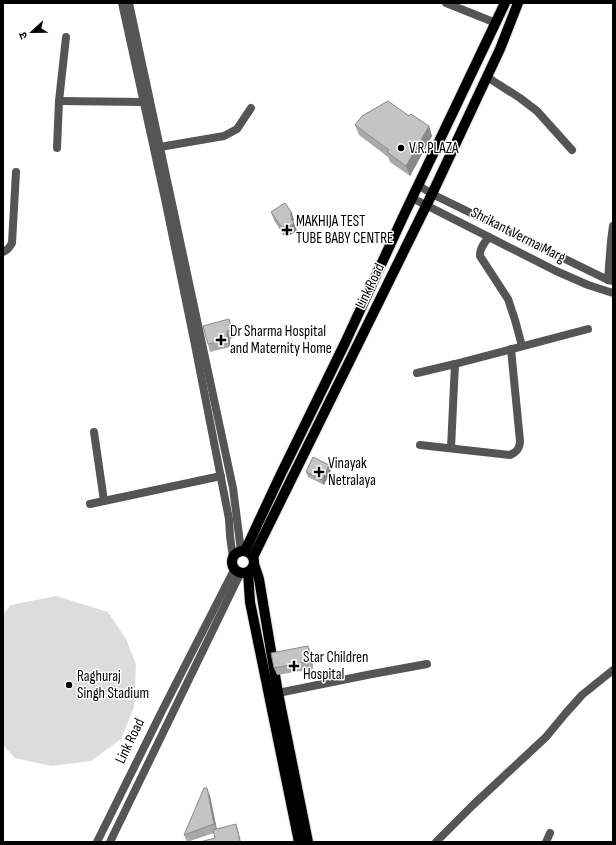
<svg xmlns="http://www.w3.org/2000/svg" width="616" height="845" font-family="'Sofia Sans Condensed','Noto Sans Devanagari',sans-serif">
<rect width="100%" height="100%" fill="#fff"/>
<polygon fill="#dcdcdc" points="56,596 108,612 126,639 136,664 134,707 121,739 91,761 51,766 15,758 3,745 3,614 11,605"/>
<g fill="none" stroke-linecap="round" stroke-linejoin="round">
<defs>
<g id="major">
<polyline points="245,551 280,476 345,343 403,217 505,3"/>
<circle cx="243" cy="562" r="11"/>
<polyline points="253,557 432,194 500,49 518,3"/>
<polyline points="254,564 259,579 278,693 308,842"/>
<polyline points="248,572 250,602 299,842"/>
</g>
</defs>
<use href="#major" stroke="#dbdbdb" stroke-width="12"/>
<g stroke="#555" stroke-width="8">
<polyline points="122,3 165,199 194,340 229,519 230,536 233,558"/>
<polyline points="129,3 233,488 241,551"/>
<polyline points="446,3 496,23"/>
<polyline points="487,77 520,98 537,111 572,150"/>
<polyline points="59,101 144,102"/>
<polyline points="160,147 224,136 237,129 251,108"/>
<polyline points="57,148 59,101 66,37"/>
<polyline points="418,185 432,194 608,280 613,281"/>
<polyline points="412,198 556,271 588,285 613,293"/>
<path d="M489 237C485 242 479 249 480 256L508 299 515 320 522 346"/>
<path d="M3 252C8 250 10 247 12 243L16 172"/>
<polyline points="608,280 611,241 613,226"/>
<polyline points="417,373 455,364 588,329"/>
<polyline points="94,432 104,501"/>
<path d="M420 445 510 455C517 452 520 448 520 441L511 349"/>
<polyline points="451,448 455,364"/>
<polyline points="90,504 221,476"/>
<polyline points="278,693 372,674 427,664"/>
<polyline points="97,842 162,711 235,568"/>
<polyline points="110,842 241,572"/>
<polyline points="436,842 473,805 546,737 565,714 582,695 613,670"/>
<polyline points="546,842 550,833"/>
</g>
<use href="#major" stroke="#000" stroke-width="10"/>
</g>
<g fill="#a9a9a9">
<polygon points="409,116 429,126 432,136 410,176 390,162 388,157 359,135 355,125"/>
<polygon points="271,212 294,220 293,221 297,231 290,235 289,233 284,236 274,220"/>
<polygon points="232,327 235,337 230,339 230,347 210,352 208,344"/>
<polygon points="331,470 324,485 308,477 306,472"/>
<polygon points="311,653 313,669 277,675 274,668"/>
<polygon points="210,796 217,829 239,834 215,838 214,833 187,842 184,835"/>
</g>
<g fill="#898989">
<polygon points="429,126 432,136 410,176 406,166"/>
<polygon points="292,213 294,220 293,221 297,231 290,235 288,228 290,214"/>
<polygon points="286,225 289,233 284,236 282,228"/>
<polygon points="227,331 230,339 230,347 227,340"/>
<polygon points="329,465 331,470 324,485 322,480"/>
<polygon points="308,646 311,653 313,669 311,661"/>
<polygon points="207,788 210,796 217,831 214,824"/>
<polygon points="236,824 239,834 241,842 240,842"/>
</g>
<g fill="#c4c4c4" stroke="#898989">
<polygon points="388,101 409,116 411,114 429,126 406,166 387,152 389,150 355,125 362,116"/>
<polygon points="285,203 292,213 290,214 292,218 291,219 294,223 288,228 286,225 282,228 271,212"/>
<polygon points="229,319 232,330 227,331 227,340 208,344 203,326"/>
<polygon points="313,457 329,465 322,480 306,472"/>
<polygon points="308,646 311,661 274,668 271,653"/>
<polygon points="204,788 207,788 214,824 184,835"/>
<polygon points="236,824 240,842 200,842 215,838 213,830"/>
</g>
<g fill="#000" stroke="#fff" stroke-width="1.5">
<circle cx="401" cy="148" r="4"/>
<path d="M285 224h4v4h4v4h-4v4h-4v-4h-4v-4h4z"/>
<path d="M219 334h4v4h4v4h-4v4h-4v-4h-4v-4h4z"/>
<path d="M317 466h4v4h4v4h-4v4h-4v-4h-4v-4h4z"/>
<path d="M292 660h4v4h4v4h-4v4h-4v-4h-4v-4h4z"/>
<circle cx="69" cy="685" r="4"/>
</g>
<g text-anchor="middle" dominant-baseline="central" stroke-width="3" stroke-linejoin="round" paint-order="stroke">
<g font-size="15" fill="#000" stroke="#fff" text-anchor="start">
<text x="409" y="148">V.R.PLAZA</text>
<text x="296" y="221">MAKHIJA TEST<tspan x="296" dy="17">TUBE BABY CENTRE</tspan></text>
<text x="230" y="331">Dr Sharma Hospital<tspan x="230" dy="17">and Maternity Home</tspan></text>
<text x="328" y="463">Vinayak<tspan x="328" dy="17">Netralaya</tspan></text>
<text x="303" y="657">Star Children<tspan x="303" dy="17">Hospital</tspan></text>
<text x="77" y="676">Raghuraj<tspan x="77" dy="17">Singh Stadium</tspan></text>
</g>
<g font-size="15" fill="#000" stroke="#fff">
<text transform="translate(518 235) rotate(27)">Shrikant Verma Marg</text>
<text transform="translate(370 286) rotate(-64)">Link Road</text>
<text transform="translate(130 741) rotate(-64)">Link Road</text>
</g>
</g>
<rect width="616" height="845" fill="none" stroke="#000000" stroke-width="8"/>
<g transform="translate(32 32) rotate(248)" stroke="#ffffff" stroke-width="3" paint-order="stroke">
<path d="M0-3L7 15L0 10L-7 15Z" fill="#000000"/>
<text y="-6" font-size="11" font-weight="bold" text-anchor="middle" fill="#000000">उ</text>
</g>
</svg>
